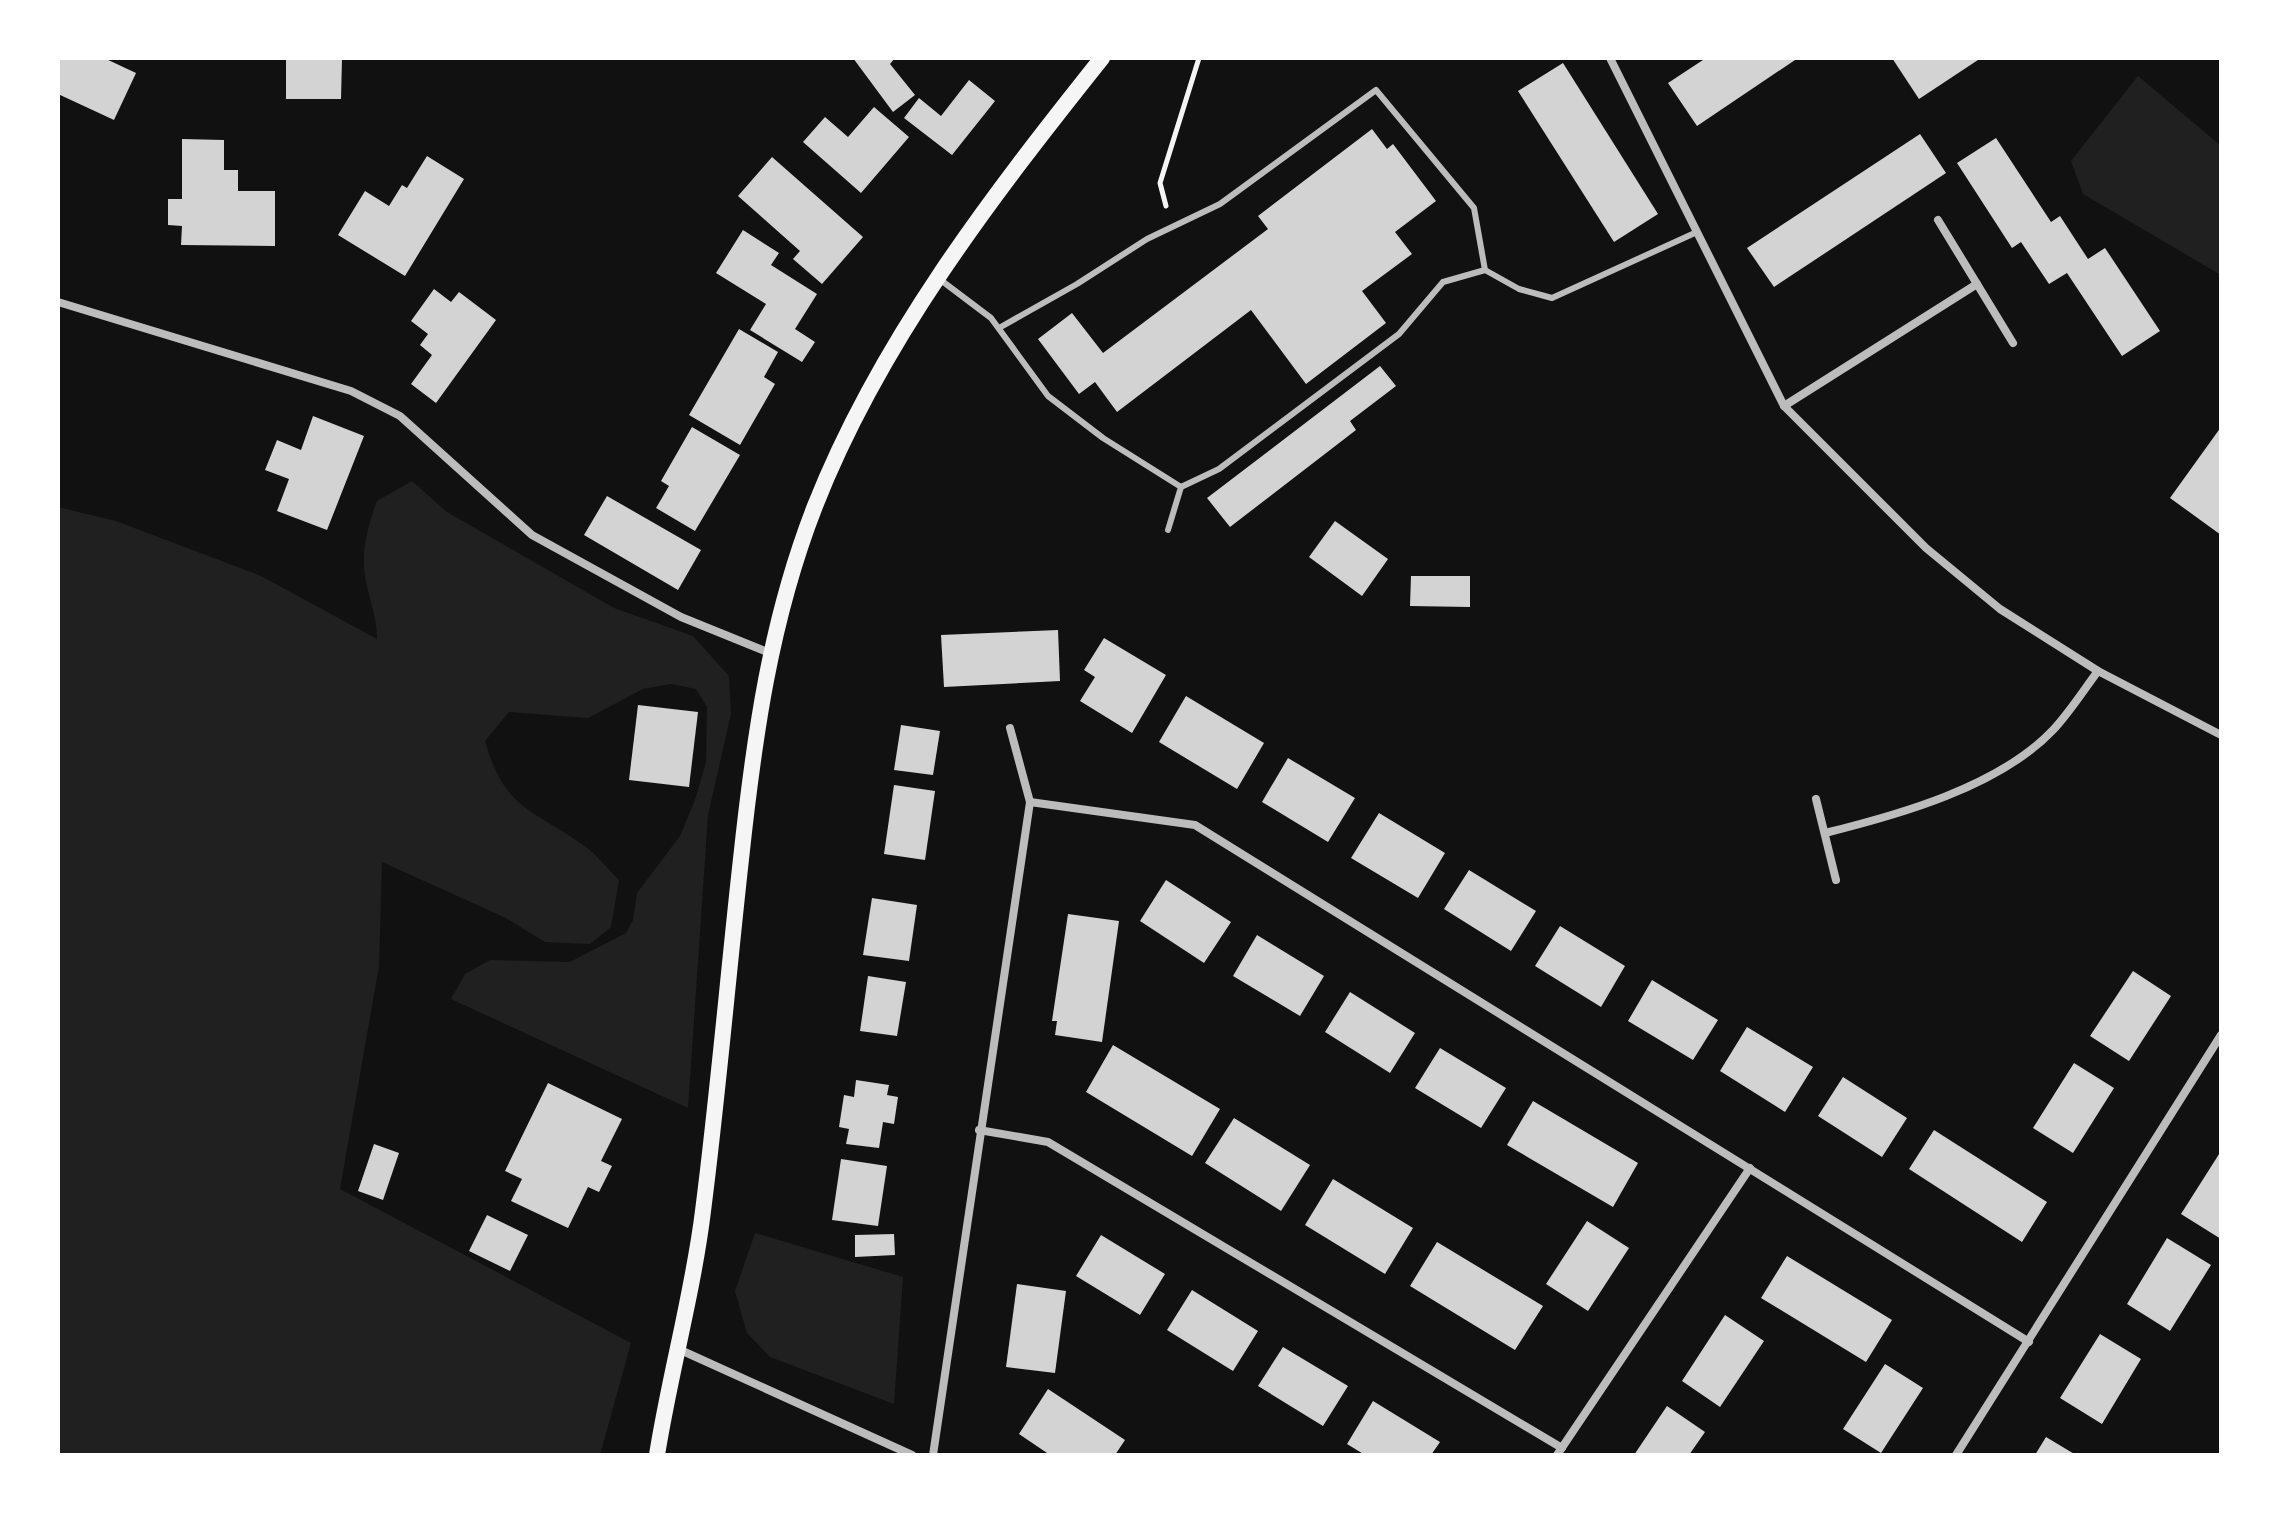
<svg xmlns="http://www.w3.org/2000/svg" width="2279" height="1513" font-family="Poppins,sans-serif">
<rect width="100%" height="100%" fill="#111"/>
<g fill="#202020">
<polygon points="2138,76 2221,146 2221,275 2083,194 2071,161"/>
<path d="M412 481 447 512 614 608 693 636 729 676 731 714 708 815 688 1108 451 999 465 974 490 960 570 962 626 933 633 920 637 893 680 836 695 800 706 762 707 707 696 689 671 684 643 689 588 718 509 712 485 741C505 810 531 808 583 845 596 854 607 868 619 880L611 927 590 944 545 942 506 918 382 862 379 966 340 1189 631 1343 600 1455H58V507L116 521 261 576 377 639C377 613 368 598 365 576 361 549 368 526 377 501Z"/>
<polygon points="755,1233 903,1277 894,1404 770,1357 747,1333 735,1291"/>
</g>
<g fill="#d3d3d3">
<polygon points="58,58 104,58 136,73 114,120 58,94"/>
<polygon points="286,58 342,58 341,99 286,99"/>
<polygon points="853,58 895,58 890,64 915,95 893,112"/>
<polygon points="1706,58 1798,58 1697,126 1668,83"/>
<polygon points="1892,58 1981,58 1919,99"/>
<polygon points="1563,63 1658,214 1614,242 1518,91"/>
<polygon points="969,80 995,101 952,155 904,118 919,98 941,116"/>
<polygon points="874,107 909,137 861,193 803,142 825,117 848,137"/>
<polygon points="1372,129 1387,149 1393,144 1436,201 1395,232 1412,254 1362,291 1386,323 1306,384 1251,310 1117,412 1095,382 1079,394 1038,339 1072,313 1103,353 1268,229 1258,216"/>
<polygon points="1920,134 1946,173 1774,287 1747,248"/>
<polygon points="1996,138 2051,222 2060,216 2088,259 2105,248 2160,331 2122,356 2067,273 2049,284 2021,242 2012,248 1957,163"/>
<polygon points="182,139 224,140 224,170 238,170 238,191 275,191 275,246 181,245 182,226 168,225 168,199 182,199"/>
<polygon points="427,156 464,179 405,276 338,235 365,191 389,206 402,185 407,188"/>
<polygon points="772,157 863,237 822,284 793,259 800,251 738,196"/>
<polygon points="743,230 779,253 771,265 817,294 795,329 815,342 802,362 750,330 766,304 716,273"/>
<polygon points="434,289 451,302 459,292 496,320 436,403 411,384 432,355 420,345 428,334 411,321"/>
<polygon points="739,329 778,352 764,377 775,384 740,445 689,415"/>
<polygon points="1380,366 1396,386 1350,421 1356,430 1230,527 1207,498"/>
<polygon points="313,416 364,436 327,530 277,511 289,479 265,470 277,440 301,450"/>
<polygon points="692,427 740,455 695,531 656,508 669,486 661,481"/>
<polygon points="2221,427 2221,535 2170,498"/>
<polygon points="607,496 701,550 678,590 584,535"/>
<polygon points="1335,521 1388,559 1362,596 1309,557"/>
<polygon points="1411,576 1470,576 1470,607 1410,606"/>
<polygon points="1058,630 1060,681 944,687 941,635"/>
<polygon points="1104,638 1166,675 1132,733 1080,701 1095,677 1084,670"/>
<polygon points="1186,696 1264,743 1237,789 1159,742"/>
<polygon points="638,705 698,712 689,787 629,780"/>
<polygon points="901,725 940,731 933,775 894,770"/>
<polygon points="1288,758 1355,798 1328,842 1262,802"/>
<polygon points="894,785 935,791 925,860 884,854"/>
<polygon points="1379,813 1445,853 1418,898 1351,858"/>
<polygon points="1469,870 1536,911 1511,951 1444,909"/>
<polygon points="1166,880 1231,922 1204,963 1140,921"/>
<polygon points="872,898 917,905 909,961 863,955"/>
<polygon points="1068,914 1119,921 1102,1042 1055,1035 1057,1021 1052,1021"/>
<polygon points="1560,926 1625,966 1601,1007 1535,966"/>
<polygon points="1257,935 1324,976 1300,1016 1233,976"/>
<polygon points="2133,971 2171,996 2129,1061 2090,1036"/>
<polygon points="868,976 906,982 897,1036 860,1031"/>
<polygon points="1652,980 1718,1020 1693,1060 1628,1021"/>
<polygon points="1350,992 1415,1033 1390,1073 1325,1032"/>
<polygon points="1747,1027 1813,1067 1785,1112 1720,1071"/>
<polygon points="1113,1045 1220,1109 1192,1156 1086,1092"/>
<polygon points="1440,1048 1506,1088 1481,1128 1415,1088"/>
<polygon points="2074,1063 2114,1088 2073,1153 2033,1128"/>
<polygon points="1843,1077 1907,1118 1882,1157 1818,1116"/>
<polygon points="856,1080 889,1085 887,1095 898,1097 894,1124 883,1122 879,1148 846,1144 849,1129 839,1127 844,1095 854,1097"/>
<polygon points="548,1083 622,1119 601,1161 612,1166 599,1192 588,1187 568,1228 511,1201 522,1179 505,1171"/>
<polygon points="1533,1101 1638,1163 1613,1207 1507,1145"/>
<polygon points="1234,1118 1310,1165 1281,1211 1205,1163"/>
<polygon points="1934,1130 2047,1202 2022,1242 1909,1169"/>
<polygon points="374,1144 399,1153 383,1200 358,1191"/>
<polygon points="2221,1151 2221,1239 2181,1214"/>
<polygon points="841,1159 887,1166 878,1226 832,1220"/>
<polygon points="1333,1179 1413,1228 1385,1274 1305,1225"/>
<polygon points="487,1215 528,1235 510,1271 469,1251"/>
<polygon points="1587,1221 1629,1248 1588,1311 1546,1284"/>
<polygon points="894,1234 895,1255 855,1257 855,1235"/>
<polygon points="1101,1235 1165,1274 1140,1315 1076,1276"/>
<polygon points="2167,1238 2211,1265 2170,1331 2127,1304"/>
<polygon points="1437,1242 1543,1306 1515,1350 1410,1286"/>
<polygon points="1787,1256 1892,1320 1866,1362 1761,1298"/>
<polygon points="1017,1284 1066,1291 1055,1373 1006,1367"/>
<polygon points="1192,1290 1258,1331 1233,1371 1167,1330"/>
<polygon points="1725,1315 1764,1341 1720,1407 1682,1381"/>
<polygon points="2100,1334 2141,1359 2102,1424 2060,1398"/>
<polygon points="1283,1347 1348,1386 1323,1426 1258,1386"/>
<polygon points="1885,1364 1923,1388 1881,1453 1843,1429"/>
<polygon points="1048,1389 1125,1440 1115,1455 1050,1455 1019,1434"/>
<polygon points="1373,1401 1440,1442 1431,1455 1365,1455 1347,1444"/>
<polygon points="1667,1406 1705,1432 1689,1455 1634,1455"/>
<polygon points="2046,1437 2076,1455 2035,1455"/>
</g>
<g fill="none" stroke-linecap="round" stroke-linejoin="round">
<polyline stroke="#f5f5f5" stroke-width="5" points="1166,206 1160,183 1199,58"/>
<g stroke="#bcbcbc" stroke-width="6">
<polyline points="938,278 991,318 1048,396 1103,438 1181,487 1168,530"/>
<polyline points="999,328 1077,284 1147,239 1220,204 1376,90 1474,208 1485,270 1519,289 1552,298 1697,232"/>
<polyline points="1181,487 1219,469 1399,334 1443,282 1485,270"/>
</g>
<g stroke="#bcbcbc" stroke-width="8">
<polyline points="1610,58 1784,406 1926,548 2000,609 2098,671 2221,735"/>
<polyline points="1938,220 2013,343"/>
<polyline points="58,302 351,391 400,416 532,535 681,617 770,653"/>
<polyline points="1784,406 1977,284"/>
<polyline points="1816,799 1836,880"/>
<polyline points="1030,802 1195,825 2029,1342"/>
<path d="M1825 833C1898 815 1999 787 2053 730 2069 713 2083 691 2098 671"/>
<polyline points="979,1130 1048,1142 1562,1448"/>
<polyline points="676,1348 912,1455"/>
<polyline points="933,1455 1030,802 1010,728"/>
<polyline points="1557,1455 1750,1168"/>
<polyline points="1956,1455 2221,1035"/>
</g>
<path stroke="#f5f5f5" stroke-width="16" d="M657 1455C670 1373 693 1293 703 1211 718 1094 728 976 741 859 754 738 770 621 815 506 880 341 992 196 1102 58"/>
</g>
<rect width="2279" height="1513" fill="none" stroke="#ffffff" stroke-width="120"/>
</svg>
